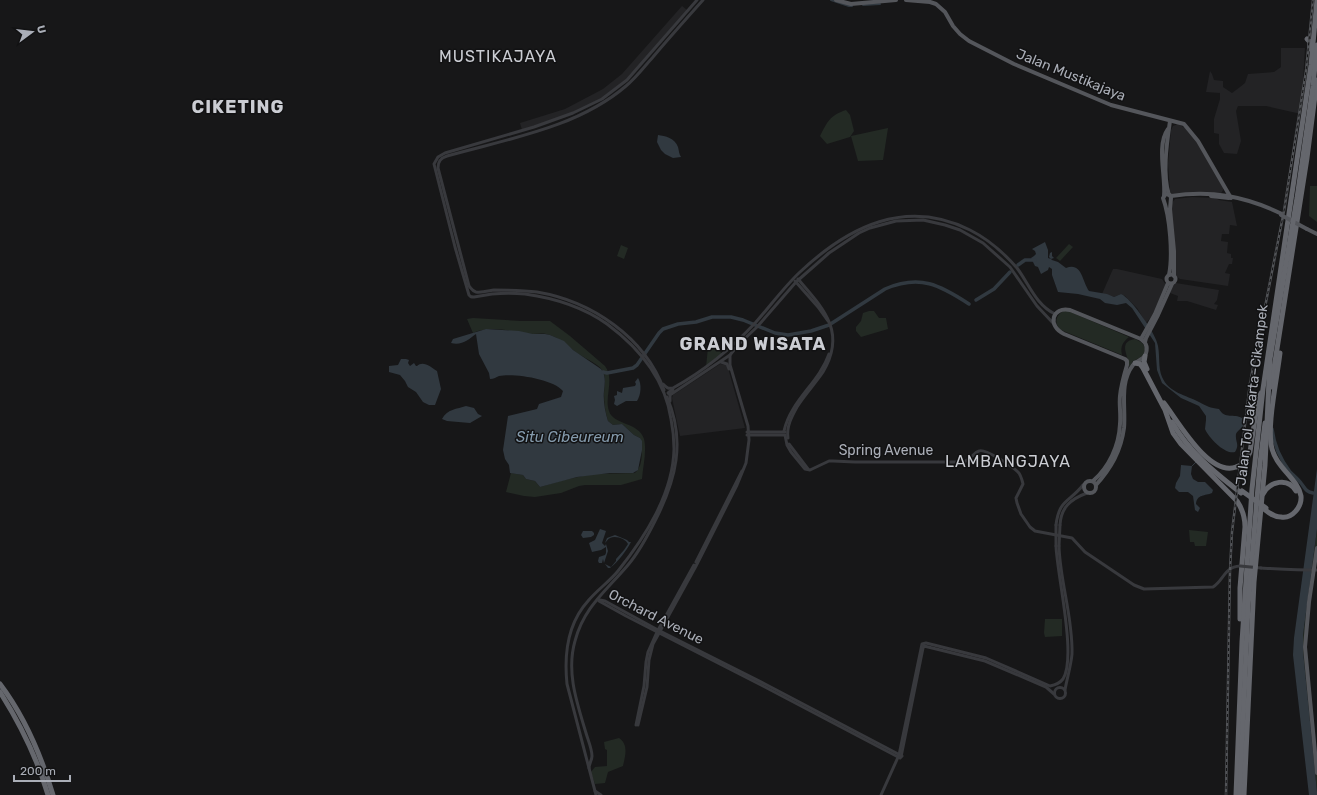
<svg xmlns="http://www.w3.org/2000/svg" width="1317" height="795" font-family="Rubik,sans-serif">
<rect width="100%" height="100%" fill="#171718"/>
<g fill="#232325">
<polygon points="682,6 687,10 627,79 606,96 567,115 522,130 520,123 565,109 603,89 622,74"/>
<polygon points="1281,48 1305,48 1301,114 1266,106 1238,106 1236,111 1241,141 1237,154 1224,153 1219,144 1219,134 1214,133 1214,119 1220,99 1220,93 1206,92 1210,71 1212,74 1214,80 1223,81 1223,87 1232,93 1240,87 1245,83 1248,74 1274,72 1281,67"/>
<polygon points="1178,124 1187,129 1194,137 1224,188 1222,192 1221,193 1197,192 1172,194 1170,191 1168,164 1171,130 1173,126"/>
<polygon points="1192,197 1215,198 1219,200 1232,202 1237,226 1230,225 1229,234 1222,234 1221,241 1228,242 1227,253 1231,254 1231,258 1233,258 1232,264 1229,264 1225,273 1230,274 1228,286 1180,279 1175,275 1171,204 1175,199"/>
<polygon points="1113,269 1117,269 1162,279 1166,285 1153,315 1146,323 1137,308 1125,296 1121,294 1114,297 1102,294"/>
<polygon points="1176,283 1219,290 1217,300 1214,304 1218,305 1216,310 1187,301 1177,301 1178,296 1170,293 1172,287"/>
<polygon points="720,364 726,365 728,368 745,428 680,436 672,398 673,395"/>
</g>
<g fill="#232a24">
<path d="M846 110 850 115 854 131 850 137 827 144 820 136C828 121 829 116 846 110Z"/>
<polygon points="888,128 883,160 858,161 851,136"/>
<polygon points="1310,186 1317,186 1317,222 1309,216"/>
<polygon points="1069,244 1073,247 1060,261 1056,258"/>
<polygon points="621,245 628,248 624,259 617,256"/>
<polygon points="869,311 874,311 879,318 886,318 888,329 861,337 856,331 856,327 861,321 863,313"/>
<path d="M1064 311H1068L1129 337C1123 342 1120 346 1122 355L1061 330C1054 324 1055 315 1064 311Z"/>
<path d="M473 318 521 321H550L570 336 605 366C615 379 604 397 609 411 613 425 639 422 644 439 647 451 643 466 642 479L621 485H585L579 486 561 493 535 497 524 496 506 492 511 473 523 475 526 479 535 481 540 487 564 480 592 474 635 473C644 465 642 449 640 438L634 435 622 424 613 425 608 421C605 412 604 402 604 394 604 386 607 377 602 370 598 364 588 360 582 356 569 349 561 337 546 334 542 333 537 334 533 334 514 333 492 324 473 333L467 319Z"/>
<polygon points="709,338 722,354 706,367"/>
<path d="M1135 339C1150 345 1147 356 1133 361L1130 366H1129C1129 356 1117 342 1135 339Z"/>
<polygon points="1317,529 1317,548 1305,638 1317,773 1317,792 1303,651 1303,635"/>
<polygon points="1189,530 1208,532 1206,546 1195,546 1194,542 1190,542"/>
<polygon points="1045,619 1062,619 1062,636 1045,637 1044,633"/>
<path d="M619 738C629 745 625 756 623 766L608 772 605 783 595 784 591 772 595 767 607 766V750L605 749 604 742Z"/>
</g>
<g fill="#313940">
<path d="M658 135C665 136 675 138 678 147 679 151 679 154 681 157L673 158 665 154 661 150 657 142Z"/>
<path d="M1045 242 1048 250V258L1051 259 1049 257 1050 253 1052 252V256L1054 258 1051 259 1052 260 1058 262 1066 268C1082 262 1082 281 1089 291L1107 294 1114 297 1121 294C1131 298 1157 335 1158 346 1160 357 1158 367 1162 377 1169 393 1186 395 1199 402 1207 406 1210 408 1219 409 1225 420 1234 413 1242 418L1243 426C1241 429 1237 431 1236 434 1235 442 1240 444 1235 452 1225 455 1209 438 1205 429L1206 420V416L1199 406 1181 398 1162 383 1157 370 1155 343 1132 308 1126 303 1117 305 1105 303 1100 299 1078 294 1058 292 1052 275V269L1049 267 1048 270 1041 274 1038 267 1035 266 1031 258 1034 256 1036 254 1035 251 1032 249Z"/>
<path d="M486 329 519 331 533 334H545L550 335 564 341 573 350 601 369C606 375 605 383 604 391 603 400 605 412 608 421L613 425 622 424 634 435 640 438 642 441V450L638 470 633 473H610L577 477 540 487 535 481 526 479 523 475 510 473 509 465 505 459 503 450 508 416 537 409 539 404 561 397 563 391C553 379 514 373 499 376 496 377 494 379 490 379L489 373 479 354 476 334C469 339 462 346 451 343L453 339Z"/>
<path d="M401 359H406L409 360 408 363 410 366 414 363 416 366H417C423 360 431 367 437 371L441 389 435 405H429L423 402 416 392 408 387 405 381 400 375 389 372V366L398 365Z"/>
<path d="M638 378C642 384 641 395 637 401H626L617 406 614 404 615 400 614 396 617 395V391L622 393 623 388 635 386 636 384 635 382Z"/>
<path d="M466 406 474 408 478 414 482 416 470 423 447 421 442 419C447 409 457 409 466 406Z"/>
<path d="M1181 465 1192 466 1191 474 1193 479 1198 482H1205L1213 490 1212 493C1205 496 1197 494 1196 504L1200 508 1198 512 1195 510 1193 496 1188 492H1179L1175 488 1176 483 1180 476Z"/>
<polygon points="1317,469 1317,529 1303,635 1303,651 1317,792 1317,795 1309,795 1293,655 1294,638"/>
<polygon points="600,529 606,531 602,543 605,546 606,544 608,551 604,563 603,559 602,563 599,563 598,561 599,557 605,555 606,553 606,547 601,550 592,552 589,543 595,540"/>
<polygon points="583,531 592,531 594,533 594,535 591,537 583,538 581,535"/>
<path d="M615 535 627 540 629 542H631C626 551 619 561 610 568H608L605 564 611 567 616 561V559L624 550 628 544C626 539 616 535 610 538 608 539 606 542 605 543L607 538Z"/>
</g>
<g fill="none" stroke-linecap="round" stroke-linejoin="round">
<polyline stroke="#313940" stroke-width="1" points="1192,466 1196,462"/>
<g stroke="#313940" stroke-width="2">
<polyline points="831,0 849,6 852,6"/>
<polyline points="863,5 880,4"/>
</g>
<g stroke="#313940" stroke-width="3.5">
<polyline points="1018,265 1025,260 1035,260"/>
<polyline points="976,300 994,289 1010,272"/>
<path d="M603 372 607 373 633 368 637 365 659 333 663 329 678 324 696 322 712 317H731L743 320 775 333 788 335 811 331 829 325 885 289C920 274 940 285 969 304"/>
<polyline points="1243,419 1244,418 1252,419"/>
<path d="M1272 429C1274 445 1280 459 1290 472 1294 476 1298 479 1301 483 1305 488 1306 492 1313 493"/>
</g>
<g stroke="#38393d" stroke-width="3">
<polyline points="795,281 818,307 828,321"/>
<polyline points="721,362 727,364 729,369"/>
<path d="M663 384C667 388 668 389 673 388 704 371 732 348 756 322 771 305 784 287 800 272 849 226 906 198 970 230 988 239 1004 253 1017 268 1029 284 1036 305 1055 314"/>
<polyline points="673,389 668,393 669,394 673,391"/>
<path d="M664 390C645 337 591 301 537 292 523 290 508 290 494 290 488 291 481 293 476 292 472 291 471 288 469 286L438 168C438 161 441 158 447 156 507 139 577 128 626 86 636 78 644 67 653 57 669 38 686 19 703 0"/>
<polyline points="670,401 670,395 730,355 738,345 757,327 796,282 829,253 859,233 870,228 896,221 923,220 945,225 960,230 983,243 1010,267 1037,306 1053,323"/>
<path d="M784 431C791 400 819 383 829 354"/>
<polyline points="747,432 785,432"/>
<path d="M747 435H785L787 445 791 452 805 469 810 470 829 461H833L855 462H963C971 460 973 453 979 451 985 448 1013 467 1018 472 1021 475 1022 480 1023 484L1016 498 1017 503 1021 514 1030 527 1035 531 1072 538 1085 552 1134 585 1144 589 1213 587C1224 580 1224 567 1240 566"/>
<path d="M788 438C786 427 792 416 797 407 805 394 815 384 823 372 847 332 823 308 798 279"/>
<polyline points="789,444 808,469"/>
<path d="M1056 525C1059 499 1070 502 1083 485"/>
<path d="M1060 525C1061 507 1071 499 1087 493"/>
<path d="M1059 546C1060 582 1073 617 1072 654 1071 666 1067 678 1065 690"/>
<polyline points="696,562 742,471"/>
<path d="M1261 568C1280 569 1298 570 1317 570"/>
<polyline points="598,599 599,601 626,616 763,686 900,758"/>
<polyline points="600,600 605,601 658,630 765,684 902,756"/>
<circle cx="1060" cy="693" r="5.5"/>
<polyline points="636,725 644,686 646,662 648,652 657,632 694,565"/>
<polyline points="638,725 647,687 649,660 653,644 696,566 737,485 746,463 749,440 748,426 730,365 730,355"/>
<polyline points="901,757 923,648 924,646 985,661 1046,687 1054,694"/>
<path d="M589 768C589 764 592 760 592 756 592 749 588 740 586 733 577 703 566 672 575 641 584 607 606 591 628 565 639 552 647 537 655 521 676 480 686 441 667 397"/>
<polyline points="595,791 601,795"/>
<path d="M596 795 567 684C564 655 568 623 588 601 597 590 609 582 618 571 645 537 673 494 674 449 674 439 673 429 671 419 665 379 638 347 607 324 583 307 554 298 525 294 514 293 503 293 492 294 486 295 480 296 474 297 471 297 471 297 469 295L455 247 434 164 438 157 445 153 534 127 573 113 602 99 627 80 697 0"/>
<path d="M881 795 899 755 922 644 926 643 986 658 1050 686C1055 685 1060 683 1063 679 1077 657 1057 575 1056 546"/>
</g>
<g stroke="#54565b" stroke-width="4">
<polyline points="836,0 851,4 896,0"/>
<polyline points="906,0 930,2 936,4 945,12 953,26 960,34 969,41 1014,64 1111,105 1184,124 1198,141 1231,198"/>
<path d="M1169 195C1162 174 1167 142 1170 121"/>
<path d="M1164 196C1166 176 1156 146 1168 129"/>
<path d="M1171 196C1211 190 1245 196 1282 214"/>
<polyline points="1211,196 1229,198"/>
<polyline points="1307,229 1317,234"/>
<circle cx="1171" cy="279" r="4.5"/>
<path d="M1169 275C1173 255 1170 217 1163 198L1165 195 1167 194 1170 195 1171 198 1170 209 1174 251V276"/>
<polyline points="1141,339 1155,314 1168,283"/>
<polyline points="1145,342 1146,338 1158,315 1172,284"/>
<circle cx="1090" cy="487" r="6"/>
<path d="M1093 481C1109 467 1119 446 1120 424 1121 414 1119 405 1120 396 1121 385 1124 375 1127 365V361L1125 359 1064 334C1047 326 1052 306 1070 310L1141 339C1147 343 1148 349 1145 356 1142 360 1136 361 1133 365 1119 383 1126 408 1124 428 1121 451 1111 468 1096 485"/>
<polyline points="1317,548 1309,602 1305,647 1317,773"/>
</g>
<g stroke="#65676d" stroke-width="5">
<polyline points="1307,39 1310,42 1310,49"/>
<polyline points="1145,356 1144,362 1147,369"/>
<polyline points="1135,363 1140,364 1143,368 1164,408"/>
<polyline points="1271,387 1307,158 1317,80"/>
<path d="M1164 403C1178 421 1209 477 1236 467 1244 465 1247 459 1250 452L1258 399 1261 393"/>
<path d="M1165 410 1173 433 1181 444 1237 501C1243 510 1245 517 1245 527L1240 588V619"/>
<path d="M1172 422C1189 452 1214 472 1241 493"/>
<path d="M1263 494C1270 481 1288 477 1296 491"/>
<path d="M1264 509C1269 513 1274 517 1281 517 1292 519 1302 507 1301 496 1298 478 1274 467 1271 444 1269 429 1271 415 1273 401 1275 385 1278 369 1280 353"/>
<path d="M0 684C25 717 41 755 53 795"/>
<path d="M0 692C21 725 37 758 48 795"/>
<polyline points="1236,795 1242,642 1252,489 1263,389 1311,65 1317,0"/>
<polyline points="1240,795 1248,606 1260,463 1265,423"/>
</g>
<defs>
<polyline id="rail" points="1226,795 1230,570 1232,532 1250,383 1284,211 1306,71 1313,0"/>
</defs>
<use href="#rail" stroke="#515357" stroke-width="2.5"/>
<use href="#rail" stroke="#121213" stroke-width="1" stroke-dasharray="3" stroke-linecap="butt"/>
<g stroke="#38393d" stroke-width="3">
<polyline points="1056,546 1056,525"/>
<polyline points="1059,546 1060,525"/>
<polyline points="1240,566 1261,568"/>
</g>
<polyline stroke="#54565b" stroke-width="4" points="1281,215 1307,229"/>
<g stroke="#65676d" stroke-width="5">
<polyline points="1242,491 1266,508"/>
<polyline points="1244,795 1254,582 1265,465 1270,359 1297,198 1313,86 1317,45"/>
</g>
</g>
<g text-anchor="middle" dominant-baseline="central" stroke-width="3" stroke-linejoin="round" paint-order="stroke">
<g font-size="14" fill="#aaaeb7" stroke="#121213">
<text transform="translate(1071 75) rotate(22)">Jalan Mustikajaya</text>
<text transform="translate(1252 395) rotate(-83)">Jalan Tol Jakarta–Cikampek</text>
<text x="886" y="450">Spring Avenue</text>
<text transform="translate(656 617) rotate(27)">Orchard Avenue</text>
</g>
<g font-size="15" font-style="italic" fill="#859bad" stroke="#121213">
<text x="570" y="437">Situ Cibeureum</text>
</g>
<g font-size="16" letter-spacing="1" fill="#cbcdd3" stroke="#121213">
<text x="498" y="56">MUSTIKAJAYA</text>
<text x="1008" y="461">LAMBANGJAYA</text>
</g>
<g font-size="18" font-weight="bold" letter-spacing="1" fill="#cbcdd3" stroke="#121213">
<text x="238" y="107">CIKETING</text>
<text x="753" y="344">GRAND WISATA</text>
</g>
</g>
<g transform="translate(32 32) rotate(75)" stroke="#121213" stroke-width="3" paint-order="stroke">
<path d="M0-3L7 15L0 10L-7 15Z" fill="#aaaeb7"/>
<text y="-6" font-size="11" font-weight="bold" text-anchor="middle" fill="#aaaeb7">U</text>
</g>
<path d="M14 775v6h56v-6" fill="none" stroke="#aaaeb7" stroke-width="2"/>
<text x="20" y="775" font-size="12" fill="#aaaeb7" stroke="#121213" stroke-width="3" paint-order="stroke">200 m</text>
</svg>
